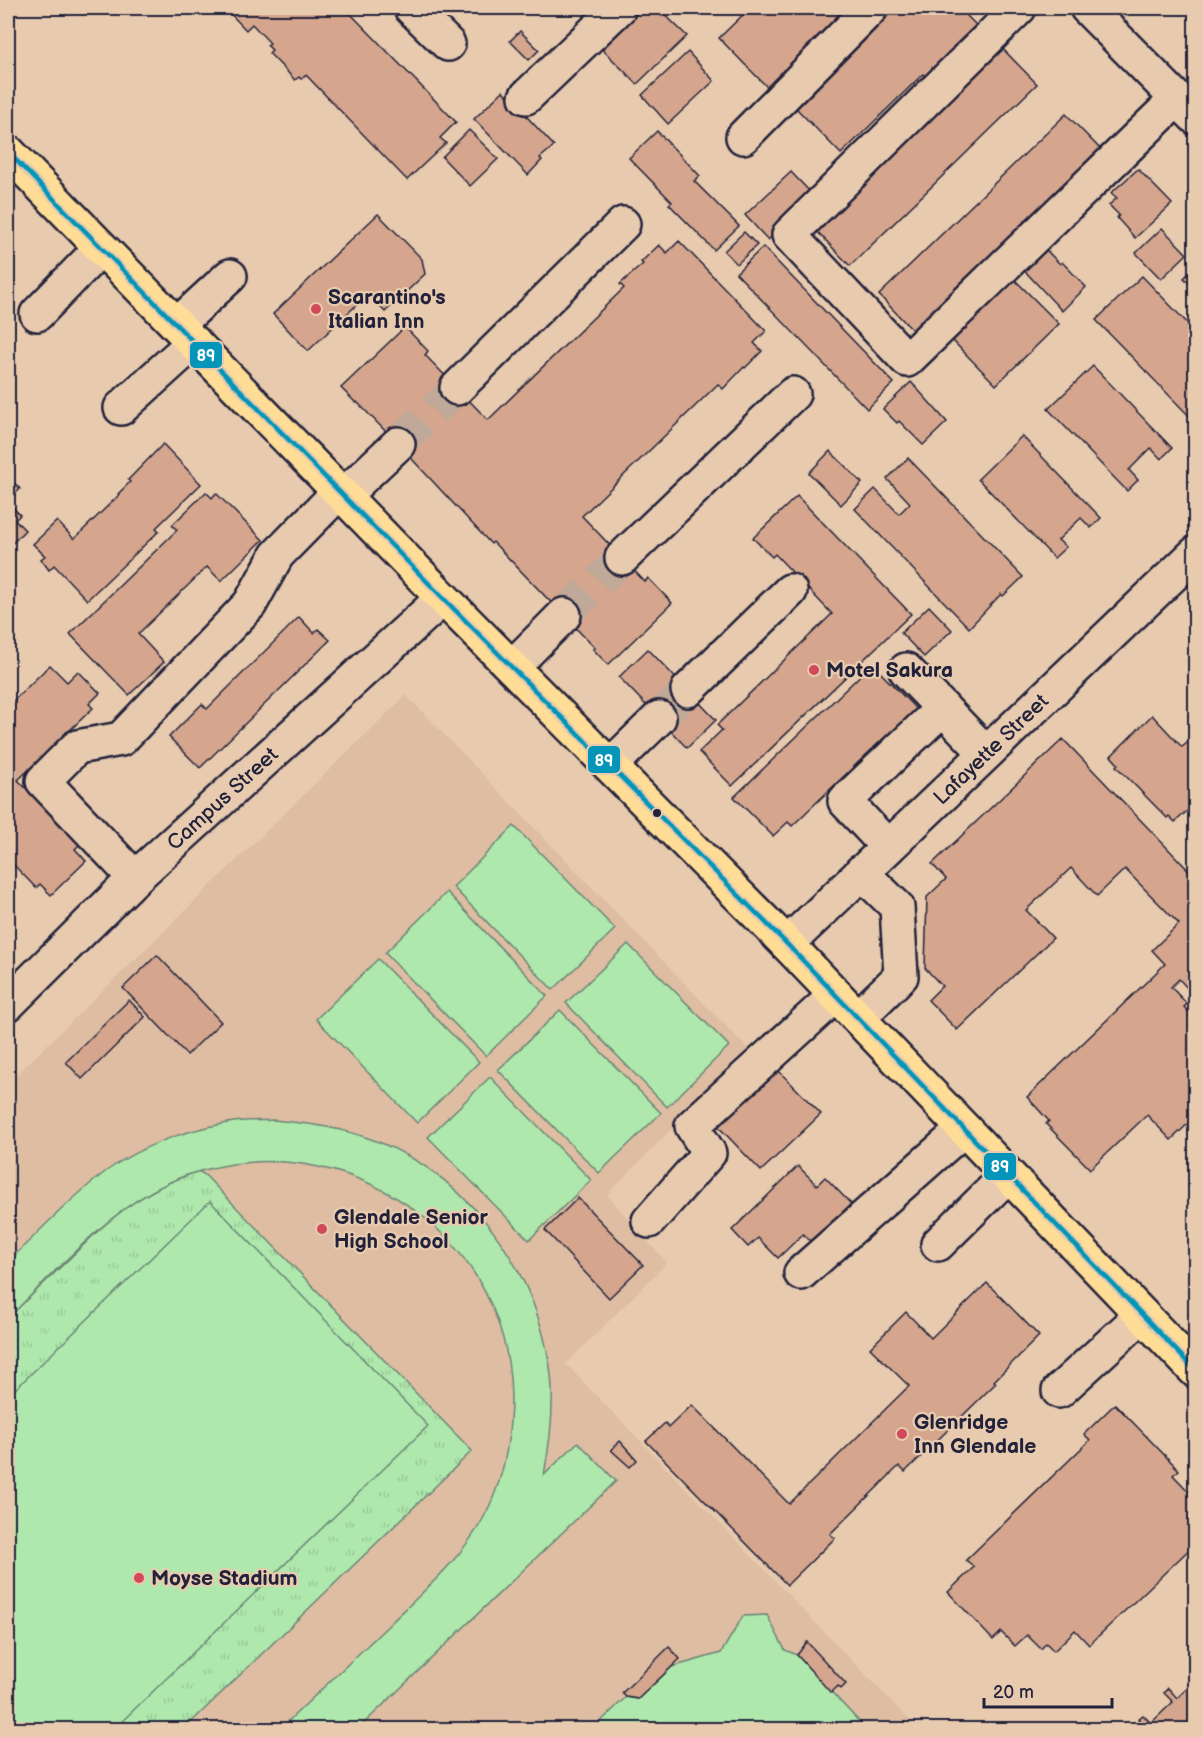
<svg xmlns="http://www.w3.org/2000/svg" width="1203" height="1737" font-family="'Balsamiq Sans',sans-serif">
<defs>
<pattern id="grass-tufts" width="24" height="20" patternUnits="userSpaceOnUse" patternTransform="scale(1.5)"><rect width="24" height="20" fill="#afe8ad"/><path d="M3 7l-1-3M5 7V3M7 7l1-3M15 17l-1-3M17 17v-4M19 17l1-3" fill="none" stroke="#96c796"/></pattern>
</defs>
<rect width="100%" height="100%" fill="#e8cbaf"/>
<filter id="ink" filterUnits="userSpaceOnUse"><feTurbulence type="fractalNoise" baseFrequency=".0167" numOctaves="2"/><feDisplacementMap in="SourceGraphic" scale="12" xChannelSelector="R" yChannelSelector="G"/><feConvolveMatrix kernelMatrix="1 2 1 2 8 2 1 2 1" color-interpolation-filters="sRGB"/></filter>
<g filter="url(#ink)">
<polygon fill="#debda3" points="406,695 749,1050 607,1195 667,1263 566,1364 918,1729 8,1730 8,1083"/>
<polygon fill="url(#grass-tufts)" stroke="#688574" stroke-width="1.5" points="198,1171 205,1175 472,1451 184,1729 8,1730 8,1318 101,1228 130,1204 163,1185"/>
<g fill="#afe8ad" stroke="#688574" stroke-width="1.5">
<polygon points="514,826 615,929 553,990 453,887"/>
<polygon points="447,892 547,996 486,1056 385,953"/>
<polygon points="628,944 729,1046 667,1107 566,1003"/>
<polygon points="378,959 479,1062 417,1123 316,1019"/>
<polygon points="560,1010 661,1113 599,1173 498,1070"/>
<polygon points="490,1077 591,1180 529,1240 428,1137"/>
<path d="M274 1120C303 1123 330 1126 359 1135 460 1166 531 1259 549 1361 556 1398 551 1438 544 1475L578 1442 616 1481 358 1729H280C318 1693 355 1657 393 1621 426 1589 462 1558 484 1517 500 1487 508 1454 510 1421 525 1250 361 1126 200 1171 122 1192 64 1264 8 1318V1262C39 1231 70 1199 105 1172 140 1146 185 1130 228 1123 243 1120 259 1121 274 1120Z"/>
<polygon points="210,1201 428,1426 114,1729 8,1729 8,1396"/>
<polygon points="767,1615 785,1650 797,1655 866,1729 592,1730 626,1697 638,1699 672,1667 721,1653 743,1616"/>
</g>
<g fill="#d5a68d" stroke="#22223b" stroke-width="1.5">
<polygon points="225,8 345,8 456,122 440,138 446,143 407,180 306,75 301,79 299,77 295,80 269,53 272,50 267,45 270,43 252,24 246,30"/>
<polygon points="642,8 658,8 687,36 637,84 601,48"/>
<polygon points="750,8 848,8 767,87 719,38"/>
<polygon points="894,8 959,8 976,25 953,47 957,51 928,79 923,74 841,154 793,105"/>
<polygon points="520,31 539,50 529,60 510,41"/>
<polygon points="999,45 1037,84 850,266 812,226"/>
<polygon points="688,52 714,81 668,124 642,95"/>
<polygon points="503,91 554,146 540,158 542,160 528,175 474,119"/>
<polygon points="1066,114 1106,155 919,337 879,295"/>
<polygon points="469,130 498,159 470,186 442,157"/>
<polygon points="657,131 700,176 694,181 739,226 714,250 669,204 672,202 629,158"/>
<polygon points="1138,169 1172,204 1135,238 1117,218 1119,215 1109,205 1117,198 1111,193"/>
<polygon points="791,172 814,196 768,240 745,215"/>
<polygon points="378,214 422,259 425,274 385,312 368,294 308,351 273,314"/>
<polygon points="1162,228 1187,254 1161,279 1136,253"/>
<polygon points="744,232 757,245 737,264 724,251"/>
<polygon points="679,241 766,331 754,343 762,351 745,368 744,367 723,389 718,384 582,516 645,582 648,578 672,603 608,665 593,649 595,648 493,542 491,544 398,444 357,402 356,403 341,388 405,327 428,351 425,355 488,420 624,288 620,284 643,264 641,262 659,245 667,253"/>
<polygon points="763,247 894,383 867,409 736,273"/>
<polygon points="1043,247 1060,264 1062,262 1086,287 1062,311 1022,268"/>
<polygon points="1195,262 1196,263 1196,290 1184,278 1195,267 1192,264"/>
<polygon points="1142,276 1196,332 1196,423 1096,320"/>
<polygon points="1014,279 1059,324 996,385 952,340"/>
<polygon points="1093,366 1172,448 1161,459 1151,448 1129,470 1138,480 1127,491 1048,409"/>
<polygon points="911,382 947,422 923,445 899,421 897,423 883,409"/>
<polygon points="1022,436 1101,518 1091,528 1081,518 1058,540 1066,547 1054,558 978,479"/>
<polygon points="163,444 201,484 156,528 159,531 87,600 54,565 49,570 41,559 45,556 33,544 57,521 74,539 119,495 118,494 130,482 128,480"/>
<polygon points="830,451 862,483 841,505 809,473"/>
<polygon points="908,458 1023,577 1003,596 1001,594 969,628 855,509 875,489 899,514 910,503 887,479"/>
<polygon points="8,476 20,489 8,501"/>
<polygon points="206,492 212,498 216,493 263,540 221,581 207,567 138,634 164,662 129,695 70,634 177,530 172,525"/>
<polygon points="797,496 911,614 732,786 699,752 722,730 717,725 832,614 775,554 772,557 753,538"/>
<polygon points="8,502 20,515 15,520 25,530 8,548"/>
<polygon points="929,606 952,630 924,657 901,633"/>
<polygon points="299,617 314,633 318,629 330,640 200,768 169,737 202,704 207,709"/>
<polygon points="648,649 716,720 687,748 619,677"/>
<polygon points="872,664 920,713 896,736 891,731 792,826 788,822 773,836 734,797"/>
<polygon points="50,665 67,682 78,671 100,693 89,704 93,708 18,780 80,844 75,849 86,861 51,895 40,884 36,888 8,859 8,706"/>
<polygon points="1152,715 1182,747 1192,739 1196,743 1194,761 1196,803 1175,822 1169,816 1167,818 1116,766 1118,764 1111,756"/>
<polygon points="1063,739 1196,878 1196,987 1191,992 1179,979 1171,987 1187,1004 1184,1007 1191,1014 1189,1016 1196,1021 1196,1116 1171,1140 1147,1115 1090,1169 1046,1124 1049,1121 1027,1097 1165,964 1152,950 1179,924 1125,869 1097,896 1071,868 1026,910 1053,938 957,1030 928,1000 942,986 925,968 927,897 946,879 932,864"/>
<polygon points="157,955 221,1022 187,1055 123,988"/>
<polygon points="129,1000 145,1017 82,1079 66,1062"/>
<polygon points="770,1062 821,1114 761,1171 711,1119"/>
<polygon points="798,1166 817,1185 825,1177 851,1204 811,1242 803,1234 778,1258 758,1238 748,1247 732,1230"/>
<polygon points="578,1198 643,1265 609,1298 545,1230"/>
<polygon points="987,1283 1039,1336 994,1381 996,1383 905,1472 899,1466 830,1534 835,1538 787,1585 646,1441 665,1423 669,1427 692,1405 789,1504 909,1386 870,1348 906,1312 931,1338"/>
<polygon points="1115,1404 1179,1470 1173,1475 1196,1499 1196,1512 1188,1520 1196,1527 1196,1543 1089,1645 1075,1630 1054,1651 1046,1643 1041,1649 1027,1635 1015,1646 1001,1632 993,1640 948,1592 974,1567 966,1560 1090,1440 1084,1434"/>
<polygon points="620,1441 637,1460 630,1467 611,1450"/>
<polygon points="807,1642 846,1684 841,1689 838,1686 831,1693 797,1655"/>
<polygon points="669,1647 680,1659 638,1699 626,1697 622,1693"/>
<polygon points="1196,1680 1196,1730 1145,1730 1147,1728 1138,1719 1143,1715 1151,1723 1173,1702 1164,1693 1168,1688 1177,1698"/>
</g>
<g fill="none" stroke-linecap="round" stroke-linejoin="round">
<g stroke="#c0a998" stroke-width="33" stroke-dasharray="33 16" stroke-linecap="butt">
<polyline points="398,444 457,388"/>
<polyline points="564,615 622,558"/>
<polyline points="659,718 688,690"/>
</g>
<defs>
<g id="minor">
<polyline points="411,8 448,44"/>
<polyline points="1019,8 789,235 907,360 1177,99"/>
<polyline points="1087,8 1196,118"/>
<polyline points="526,97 619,8"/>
<polyline points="743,137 871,8"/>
<polyline points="37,314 101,248"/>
<polyline points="177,325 230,276"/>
<polyline points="457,388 623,224"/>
<polyline points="121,408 194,342"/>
<polyline points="344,495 398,444"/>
<polyline points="622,558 793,394"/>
<polyline points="512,667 564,615"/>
<polyline points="906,670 986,753"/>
<polyline points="688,690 790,591"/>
<polyline points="611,765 659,718"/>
<polyline points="888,847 845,801 943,708"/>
<polyline points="135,878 43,781 77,747 121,739 250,604 277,555 340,491"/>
<path id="s1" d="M787 944 1196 553"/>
<path id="s2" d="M8 1004 135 878 443 598"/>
<polyline points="858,1018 901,976 897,907 861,872"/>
<polyline points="649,1221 709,1153 692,1126 836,995"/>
<polyline points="938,1244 1008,1175"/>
<polyline points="801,1273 964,1129"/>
<polyline points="1059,1391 1142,1315"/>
</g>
<polyline id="major" points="8,152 443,598 787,944 1196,1371"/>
</defs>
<use href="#minor" stroke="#22223b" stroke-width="38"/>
<use href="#major" stroke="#22223b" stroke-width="38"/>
<use href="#minor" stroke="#e8cbaf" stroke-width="33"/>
<use href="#major" stroke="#ffdd96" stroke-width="33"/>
<defs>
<polyline id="bus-1" points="8,152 443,598 787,944 1196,1371"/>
</defs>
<use href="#bus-1" stroke="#e8cbaf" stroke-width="9"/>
<use href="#bus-1" stroke="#0595b8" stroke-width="4.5"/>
</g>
</g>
<g fill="#d1495b" stroke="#e8cbaf" stroke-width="2">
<circle cx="316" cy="309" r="6"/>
<circle cx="814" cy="670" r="6"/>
<circle cx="322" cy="1229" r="6"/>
<circle cx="902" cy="1434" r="6"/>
<circle cx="139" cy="1578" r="6"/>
</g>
<circle fill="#22223b" stroke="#e8cbaf" stroke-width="2" cx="657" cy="813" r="5"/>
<g text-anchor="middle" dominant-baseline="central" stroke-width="4.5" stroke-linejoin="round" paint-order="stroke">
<g font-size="21" font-weight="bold" fill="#22223b" stroke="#e8cbaf" text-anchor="start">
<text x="328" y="297">Scarantino's<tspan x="328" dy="24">Italian Inn</tspan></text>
<text x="826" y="670">Motel Sakura</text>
<text x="334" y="1217">Glendale Senior<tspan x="334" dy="24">High School</tspan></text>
<text x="914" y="1422">Glenridge<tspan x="914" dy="24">Inn Glendale</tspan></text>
<text x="151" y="1578">Moyse Stadium</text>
</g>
<g font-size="21" fill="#22223b" stroke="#e8cbaf">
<text stroke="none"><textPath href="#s1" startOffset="282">Lafayette Street</textPath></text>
<text stroke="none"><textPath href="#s2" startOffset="297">Campus Street</textPath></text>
</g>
</g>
<g stroke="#e8cbaf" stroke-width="2">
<rect x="189" y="341" width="34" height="28" rx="6" fill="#0595b8"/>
<rect x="587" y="745" width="34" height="29" rx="6" fill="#0595b8"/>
<rect x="983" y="1152" width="34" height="29" rx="6" fill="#0595b8"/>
</g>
<g font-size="16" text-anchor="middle" font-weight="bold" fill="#fff">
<text x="206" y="361">89</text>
<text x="604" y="766">89</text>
<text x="1000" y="1172">89</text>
</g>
<rect width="1203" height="1737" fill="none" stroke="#e8cbaf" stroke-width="30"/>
<rect x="15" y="15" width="1173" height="1707" fill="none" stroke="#22223b" stroke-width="2" filter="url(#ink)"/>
<path d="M984 1698v9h128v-9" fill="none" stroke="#22223b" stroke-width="3"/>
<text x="993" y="1698" font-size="18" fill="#22223b" stroke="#e8cbaf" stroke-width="4.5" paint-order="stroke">20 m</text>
</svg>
